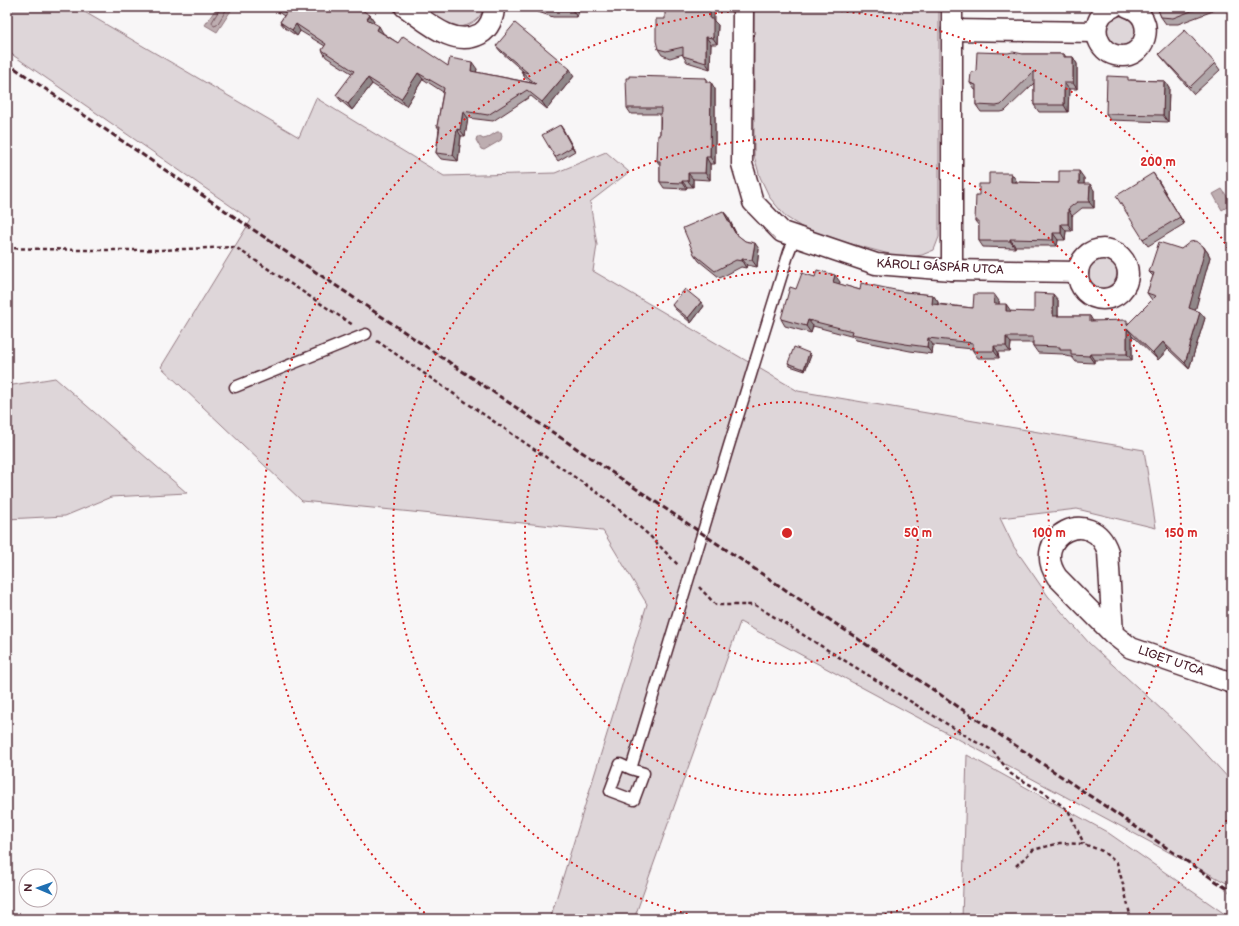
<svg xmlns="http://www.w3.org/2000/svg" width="1239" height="926" font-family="'Balsamiq Sans',sans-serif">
<rect width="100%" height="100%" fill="#f8f6f7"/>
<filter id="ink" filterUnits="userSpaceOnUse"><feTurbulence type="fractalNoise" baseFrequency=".025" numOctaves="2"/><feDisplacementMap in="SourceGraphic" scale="8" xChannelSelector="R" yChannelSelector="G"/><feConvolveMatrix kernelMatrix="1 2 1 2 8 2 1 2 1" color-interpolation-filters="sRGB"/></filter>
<g filter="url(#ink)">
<g fill="#ded6d9" stroke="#947a82">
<polygon points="7,7 76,7 299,137 316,98 444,176 555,173 606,152 629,172 590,202 597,245 593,271 798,391 1144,450 1156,528 1077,509 1000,518 1014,547 1048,596 1089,643 1186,732 1232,782 1232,886 740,622 634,919 550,919 647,604 603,531 302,501 161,367 251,220 7,51"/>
<path d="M422 7H484C481 15 478 20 470 24 452 33 437 17 422 7Z"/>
<polygon points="754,7 939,7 939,237 934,250 922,255 909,257 893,255 844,242 803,228 786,217 770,198 760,177 754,156"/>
<circle cx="1120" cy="31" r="15"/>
<circle cx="1102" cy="273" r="15"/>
<polygon points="55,378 187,493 111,497 65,516 7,519 7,386"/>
<polygon points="967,755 1107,832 1232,919 962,919"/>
</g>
<g fill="#bdadb0" stroke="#8f747b">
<polygon points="217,7 229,7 232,9 217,32 205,25"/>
<polygon points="497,132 501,132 502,136 501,140 484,150 481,149 476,140 477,137 480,137 483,139 487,138"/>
<polygon points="1222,189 1232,204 1222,210 1213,194"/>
</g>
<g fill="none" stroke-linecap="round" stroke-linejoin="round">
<polyline stroke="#785860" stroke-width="1" points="220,7 219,10 212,22 214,26 217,25 228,7"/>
<defs>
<g id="lane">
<polyline points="235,387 366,334"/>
<path d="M631 769 620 764 610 791 634 800 644 773 631 769C683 596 735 424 789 252L795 237"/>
</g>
<g id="street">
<path d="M405 7C426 21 453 48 480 34 489 29 494 17 494 7"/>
<polyline points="743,7 742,164 753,202 782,232 876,264 952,270 1078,272"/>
<polyline points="952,7 952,270"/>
<path d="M1113 7C1109 9 1104 11 1101 16 1091 30 1099 51 1115 55 1146 63 1159 17 1128 7"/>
<polyline points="952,30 1096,32"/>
<circle cx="1103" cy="274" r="25"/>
<path d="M1113 634 1108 552C1092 504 1029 536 1057 577L1113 634 1131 648 1232 683"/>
</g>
</defs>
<use href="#lane" stroke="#4a1f2b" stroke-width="13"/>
<use href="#street" stroke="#4a1f2b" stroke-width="23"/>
<g stroke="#4a1f2b" stroke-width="2.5" stroke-dasharray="4 3" stroke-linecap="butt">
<polyline points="7,248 81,250 159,250 235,247 353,325"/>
<polyline points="377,341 608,500 650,536 679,566"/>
<polyline points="699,587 716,605 755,605 976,742 992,750 1011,774 1045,793 1068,810 1084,844"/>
<polyline points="1016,866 1033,850 1060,843 1084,844 1102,851 1117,863 1123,884 1131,919"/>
</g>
<use href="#lane" stroke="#fff" stroke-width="10"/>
<use href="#street" stroke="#fff" stroke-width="20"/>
<polyline stroke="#4a1f2b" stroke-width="3" stroke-dasharray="6 3" stroke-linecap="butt" points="7,63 1232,892"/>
</g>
<g fill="#b0a6a9" stroke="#4a1f2b">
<polygon points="271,7 341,7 347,11 370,15 374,21 373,23 383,33 398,43 448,66 477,69 476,72 532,83 525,78 521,71 524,72 501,52 496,46 574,76 547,109 531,96 493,121 468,118 465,136 461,136 458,161 441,159 436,153 439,129 437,126 443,92 423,79 406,106 372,84 352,110 341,101 336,95 353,74 326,57 322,50 325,46 300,31 297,36 285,28 280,22 284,16"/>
<polygon points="530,7 580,7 577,17 553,17 532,10"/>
<polygon points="1157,7 1212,7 1213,11 1178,24 1166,24 1161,17"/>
<polygon points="665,19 714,21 718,25 717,44 711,44 710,69 687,62 683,56 683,54 670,58 662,55 658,49"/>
<polygon points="1023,54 1064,54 1066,57 1073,57 1077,64 1077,89 1069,89 1068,112 1039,112 1034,105 1034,83 1005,111 1001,112 981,112 976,105 976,90 975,90 970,83 976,71"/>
<polygon points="1159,54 1215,63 1220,70 1194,94 1164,60"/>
<polygon points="706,78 709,82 715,89 715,164 710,164 710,180 693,179 693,187 687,187 686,189 664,188 660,182 660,165 657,161 660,135 660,114 631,114 627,108"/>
<polygon points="1130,80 1164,81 1169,87 1168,122 1110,120 1106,114"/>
<polygon points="560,125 575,151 558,161 555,157"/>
<polygon points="1084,178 1084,184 1094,190 1094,208 1082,208 1072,216 1072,231 1066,231 1065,240 1058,240 1057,246 1015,246 1015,248 983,247 979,241 979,226 975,221 989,184 1016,180 1016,182 1059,183"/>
<polygon points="1158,180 1184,224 1148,246 1143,239"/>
<polygon points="723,211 728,217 737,235 745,241 759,249 757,267 747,265 746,268 741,267 720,278 699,261 694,254"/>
<polygon points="1203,246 1208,253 1210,257 1195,310 1200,312 1205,318 1189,369 1168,349 1158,360 1132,335 1132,360 1094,360 1094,363 1076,362 1072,357 1065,356 1063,354 1038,353 1033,346 1033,343 1011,343 1010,352 998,352 999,358 978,358 973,351 973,349 933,345 932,354 910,351 856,340 854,337 813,326 811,333 785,326 781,319 815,277 840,282 839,284 860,290 905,292 933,295 938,302 938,304 973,308 999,301 999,304 1011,311 1011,312 1034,312 1058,300 1058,316 1090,316 1093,321 1129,323 1152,300 1147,293 1153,276 1149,272 1181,249"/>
<polygon points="672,305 704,306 691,323 675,309"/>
<polygon points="811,355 805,371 790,366 788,363"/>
</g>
<g fill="#908789" stroke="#4a1f2b">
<polygon points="254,7 258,7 256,10"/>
<polygon points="573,7 580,7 577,17 572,10"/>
<polygon points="710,7 714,7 714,21 718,25 717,44 713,38 710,19"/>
<polygon points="370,15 374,21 372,26 367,19"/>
<polygon points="296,24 300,31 297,36 292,30"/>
<polygon points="379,26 383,33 381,36 377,30"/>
<polygon points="706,37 711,44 710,69 706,63"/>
<polygon points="1073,57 1077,64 1077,89 1073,83"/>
<polygon points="472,62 477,69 475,78 471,71"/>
<polygon points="570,69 574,76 547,109 542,102"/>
<polygon points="418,73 423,79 406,106 401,99"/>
<polygon points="368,78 372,84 352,110 348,104"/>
<polygon points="1164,81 1169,87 1168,122 1163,115"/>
<polygon points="711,82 715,89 715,164 710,157"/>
<polygon points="1064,83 1069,89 1068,112 1064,105"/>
<polygon points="463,111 468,118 465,136 460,130"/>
<polygon points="560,125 563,129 575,151 572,147"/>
<polygon points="457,129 461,136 458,161 453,155"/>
<polygon points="706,157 710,164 710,180 705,173"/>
<polygon points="1079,171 1084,178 1084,190 1079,184"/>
<polygon points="688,173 693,179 693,187 688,181"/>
<polygon points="1011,173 1016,180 1015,189 1011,182"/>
<polygon points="1153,173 1158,180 1184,224 1180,217"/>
<polygon points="682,181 687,187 686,189 682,183"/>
<polygon points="1090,184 1094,190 1094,208 1089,202"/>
<polygon points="1068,209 1072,216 1072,231 1068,224"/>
<polygon points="723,211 728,217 739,240 735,233"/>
<polygon points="1061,224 1066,231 1065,240 1061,233"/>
<polygon points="1053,233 1058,240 1057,246 1053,240"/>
<polygon points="1010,239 1015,246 1015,248 1010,241"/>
<polygon points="755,243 759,249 757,267 752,260"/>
<polygon points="1203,246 1208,253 1210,257 1194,315 1189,308"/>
<polygon points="742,259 747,265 746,268 742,261"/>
<polygon points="835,275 840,282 838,289 833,282"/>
<polygon points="994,294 999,301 999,311 994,304"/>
<polygon points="1053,294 1058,300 1058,323 1053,316"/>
<polygon points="933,295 938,302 937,310 932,304"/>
<polygon points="701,302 704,306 691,323 688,318"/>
<polygon points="1006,304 1011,311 1011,318 1006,311"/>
<polygon points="1200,312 1205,318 1189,369 1185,363"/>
<polygon points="808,320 813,326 811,333 806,326"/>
<polygon points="1127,328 1132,335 1132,360 1127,354"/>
<polygon points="1006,337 1011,343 1010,352 1006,346"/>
<polygon points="928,338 933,345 932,354 927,347"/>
<polygon points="1163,342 1168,349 1158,360 1153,353"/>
<polygon points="994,346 998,352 999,358 994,351"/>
<polygon points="809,353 811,355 805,371 804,369"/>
<polygon points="1090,354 1094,360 1094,363 1089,356"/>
</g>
<g fill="#cdc1c4" stroke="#4a1f2b">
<polygon points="276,7 341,7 347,11 349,7 357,7 370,15 367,19 379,26 377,30 398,43 403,36 448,66 450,58 472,62 471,71 536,84 521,71 528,73 496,46 515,23 570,69 542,102 527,90 488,115 463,111 460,130 457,129 453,155 436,153 440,126 437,126 444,88 418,73 401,99 368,78 348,104 336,95 354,71 322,50 326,44 296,24 292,30 280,22 286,13"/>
<polygon points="539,7 573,7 572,10 549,10"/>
<polygon points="665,7 710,7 710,19 713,19 713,38 706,37 706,63 683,56 683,47 666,51 658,49 656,41 656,19 665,19"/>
<polygon points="1157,7 1202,7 1173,18 1161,17"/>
<polygon points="1185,30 1215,63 1190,87 1159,54"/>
<polygon points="977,52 1008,53 1013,52 1023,54 1064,54 1064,57 1073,57 1073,83 1064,83 1064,105 1034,105 1034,71 1001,105 996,106 976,105 976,85 970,83 971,73 976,71"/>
<polygon points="629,76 706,78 706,82 711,82 710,157 706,157 705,173 688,173 688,181 682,181 682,183 660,182 660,161 657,161 658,135 660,135 661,108 627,108 626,78 629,78"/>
<polygon points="1107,76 1128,77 1128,80 1164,81 1163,115 1106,114"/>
<polygon points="560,125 572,147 555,157 542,135"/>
<polygon points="1059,171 1079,171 1079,184 1090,184 1089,202 1077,202 1068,209 1068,224 1061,224 1061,233 1053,233 1053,240 1010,239 1010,241 979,241 979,221 975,221 976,195 979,195 979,184 989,184 989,173 1011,173 1011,182 1059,183"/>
<polygon points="1153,173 1180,217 1143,239 1116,196"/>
<polygon points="723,211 735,233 745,241 755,243 752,260 742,259 742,261 736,260 715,271 694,254 683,228"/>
<polygon points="1195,241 1199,243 1203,246 1205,250 1189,308 1200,312 1185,363 1163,342 1153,353 1127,328 1127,354 1090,354 1089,356 1071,355 1071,350 1060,350 1060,347 1033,346 1033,337 1006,337 1006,346 994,346 994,351 973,351 973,343 928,338 927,347 905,344 851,334 852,331 808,320 806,326 781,319 790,287 796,289 802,273 815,277 817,270 835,275 833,282 860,290 861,283 905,292 933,295 932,304 973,308 974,294 994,294 994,304 1006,304 1006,311 1034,312 1034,293 1053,294 1053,316 1090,316 1090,321 1127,320 1127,325 1156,296 1147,293 1154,273 1149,272 1159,242 1181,249 1190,242"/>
<polygon points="685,289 701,302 688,318 672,305"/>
<polygon points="794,347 809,353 804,369 788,363"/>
</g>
</g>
<g fill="none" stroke="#d62828" stroke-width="2" stroke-dasharray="2 4">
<circle cx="787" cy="533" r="131"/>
<circle cx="787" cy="533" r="262"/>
<path d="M705 918A394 394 0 1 1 869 918"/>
<path d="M1230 815A525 525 0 0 1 1145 917M429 917A525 525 0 1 1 1230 251"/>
</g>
<g text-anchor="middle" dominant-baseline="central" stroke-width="3.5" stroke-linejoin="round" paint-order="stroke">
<g font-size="12" fill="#4a1f2b" stroke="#fff">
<text transform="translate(940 267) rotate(3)">KÁROLI GÁSPÁR UTCA</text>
<text transform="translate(1171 661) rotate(19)">LIGET UTCA</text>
</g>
</g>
<circle cx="787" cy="533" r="6" fill="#d62828" stroke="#fff" stroke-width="2"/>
<g font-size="12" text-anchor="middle" font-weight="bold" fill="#d62828" stroke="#fff" stroke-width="3.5" stroke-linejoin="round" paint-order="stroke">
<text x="1158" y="166">200 m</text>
<text x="918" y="537">50 m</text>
<text x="1049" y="537">100 m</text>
<text x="1181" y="537">150 m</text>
</g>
<rect width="1239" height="926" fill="none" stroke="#fff" stroke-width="24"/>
<rect x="12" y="12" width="1215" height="902" fill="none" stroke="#4a1f2b" stroke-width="1.5" filter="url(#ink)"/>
<g transform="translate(38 888) rotate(272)"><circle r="19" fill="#ffffff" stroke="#b7a5aa"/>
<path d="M0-3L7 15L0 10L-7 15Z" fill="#1f6fb2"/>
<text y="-6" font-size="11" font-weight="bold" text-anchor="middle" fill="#4a1f2b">N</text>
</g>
</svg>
